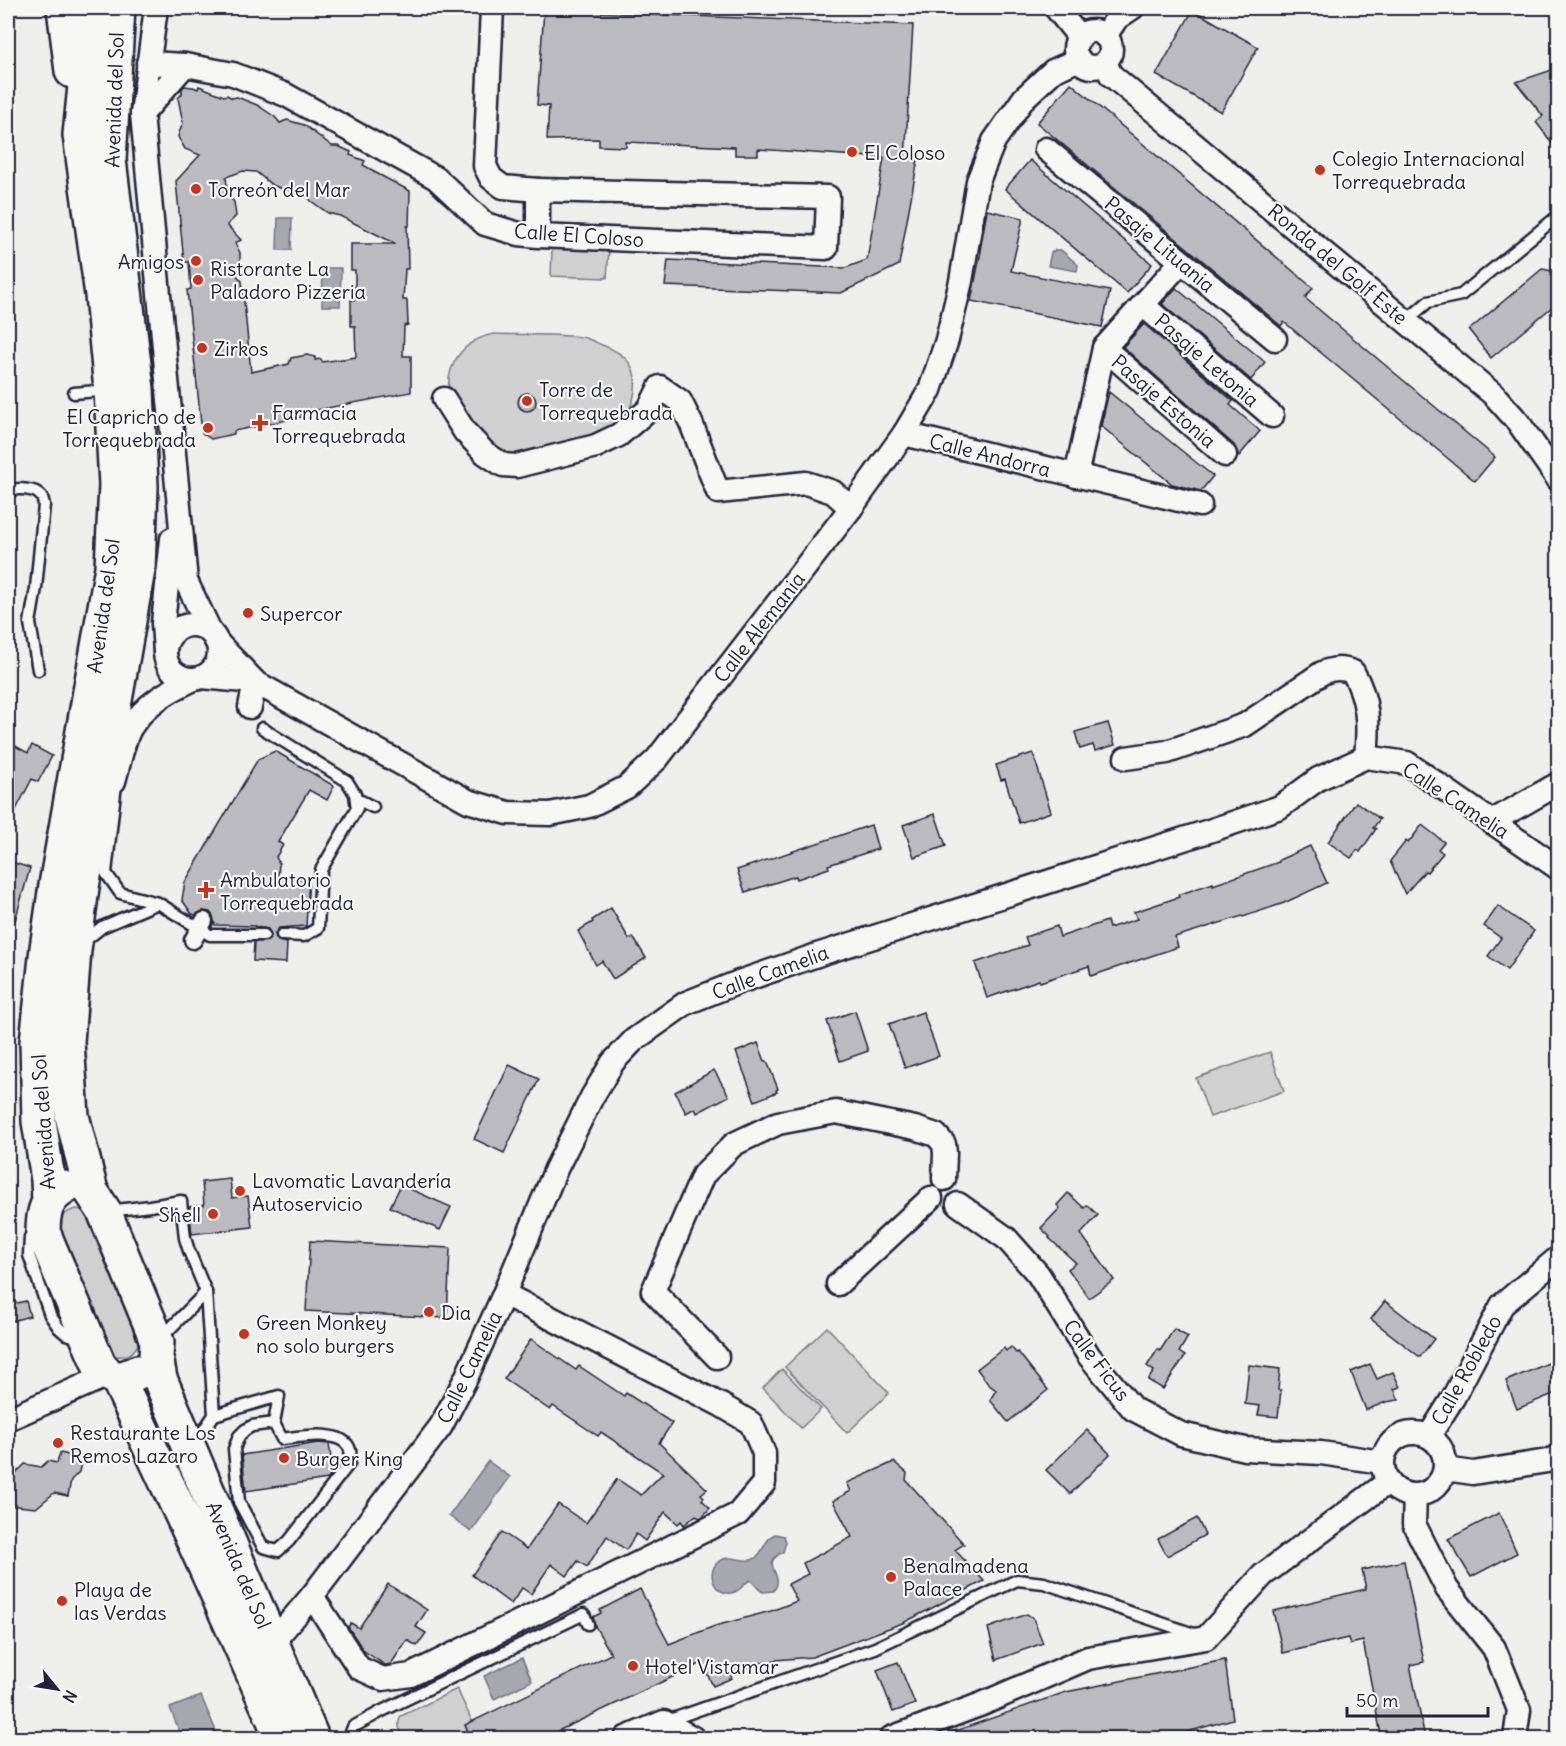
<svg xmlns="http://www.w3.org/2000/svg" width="1566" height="1746" font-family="Delius,sans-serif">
<rect width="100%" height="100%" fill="#eeeeeb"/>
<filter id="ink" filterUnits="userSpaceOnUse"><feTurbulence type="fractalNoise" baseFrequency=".0167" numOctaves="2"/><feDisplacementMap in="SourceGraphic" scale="12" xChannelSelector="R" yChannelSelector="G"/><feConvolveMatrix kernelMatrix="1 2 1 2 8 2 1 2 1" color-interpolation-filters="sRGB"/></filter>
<g filter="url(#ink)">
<g fill="#d0d0d1" stroke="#797986" stroke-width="1.5">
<polygon points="552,247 609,249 607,278 551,276"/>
<path d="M494 334C523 335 553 334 581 337 588 338 595 342 602 345 627 354 640 368 634 396 626 430 607 431 578 441 556 449 535 458 512 455 495 453 455 407 449 392 448 388 449 382 449 378 453 354 471 338 494 334Z"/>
<polygon points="1270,1052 1284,1091 1210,1117 1196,1078"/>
<path d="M77 1209 88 1212 139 1341C135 1354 125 1359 112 1355L58 1230C59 1218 65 1211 77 1209Z"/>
<polygon points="827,1327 889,1393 847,1433 785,1367"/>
<polygon points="782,1369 821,1409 801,1428 763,1388"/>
<path d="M457 1689 472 1721 465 1725 471 1738H405C400 1731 396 1724 401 1716Z"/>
</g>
<g fill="#a7a7af" stroke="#727281" stroke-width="1.5">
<polygon points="278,218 292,218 291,250 277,250"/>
<polygon points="1055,250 1061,250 1078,265 1077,271 1048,266 1051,253"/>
<polygon points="323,268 341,268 340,306 322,306"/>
<polygon points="488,1461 510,1477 471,1532 449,1516"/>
<path d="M775 1534 784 1536 786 1542 783 1552C757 1565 788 1575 773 1591L763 1592C757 1589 755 1583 750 1580 743 1584 740 1592 731 1593 715 1595 706 1574 717 1563 730 1551 743 1565 754 1559 764 1553 764 1539 775 1534Z"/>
<polygon points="522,1658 532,1681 494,1699 484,1676"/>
<polygon points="201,1696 219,1738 182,1738 170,1708"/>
</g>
<g fill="#bbbbbf" stroke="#22223b" stroke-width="1.5" fill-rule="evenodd">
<polygon points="544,10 913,25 905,159 918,159 899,265 841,293 665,286 668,260 845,268 867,260 884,158 758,149 758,155 735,155 735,147 626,142 626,147 599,146 599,139 547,140 549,106 537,105"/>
<polygon points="1193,10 1258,47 1221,112 1156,75"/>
<polygon points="1558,68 1558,151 1536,122 1543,116 1516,82"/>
<polygon points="1071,83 1313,288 1305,298 1495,457 1475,481 1284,322 1281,326 1037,123"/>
<path d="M184 86 193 87 198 89 199 86 224 96 227 95 232 98 237 97 257 105 275 117 280 123 287 120 304 125 332 146H338L351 152 350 155 365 161 363 165 374 171V172L410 191 409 226H407L408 269H405L403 300H407L408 325 404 326 403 356H411V392L301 413 302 417 234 431V434L211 439 202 433 187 290 191 289 189 262H184L176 181 200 155 185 149 178 137 179 133 183 123 178 98 182 94V89ZM243 171 256 172 272 185 282 189 296 192 309 198 311 201 328 213 340 216 396 244H351V270H355V300H351V326H355L356 357 322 362 321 359 315 360V357L307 355 291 358 289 364 251 372 242 281 234 272 240 267V253L235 243 241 240 227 225 236 216 234 202 228 195 226 177Z"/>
<polygon points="1030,160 1152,264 1127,293 1005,189"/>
<polygon points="987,210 1023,218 1011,271 1110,291 1102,327 971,301 981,251 980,251"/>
<polygon points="1542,269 1558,272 1558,308 1552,307 1491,358 1469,330"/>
<polygon points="1176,288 1265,362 1251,380 1162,304"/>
<polygon points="1144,324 1233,401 1230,405 1260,431 1239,456 1234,445 1123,347"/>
<polygon points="1109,392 1213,476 1201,491 1172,484 1101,426"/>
<circle cx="527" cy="402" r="9"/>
<polygon points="1108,723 1115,745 1095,751 1093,745 1080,749 1075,732"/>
<polygon points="8,742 28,753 32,745 52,756 38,782 32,779 8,825"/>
<polygon points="275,751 334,786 327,800 309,790 278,842 283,845 276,857 279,863 278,878 309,879 306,926 279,928 275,934 278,941 287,943 286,963 253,961 254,942 268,941 271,936 268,929 255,927 255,926 215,925 213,916 210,912 203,911 195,915 192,914 182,900 185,882 258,759"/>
<polygon points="1033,753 1051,812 1019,823 1005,779 1001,780 996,765"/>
<polygon points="1356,802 1380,819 1373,828 1376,829 1360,852 1357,850 1351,858 1328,842"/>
<polygon points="935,814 946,846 914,857 903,825"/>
<polygon points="871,825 878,849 828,865 829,868 797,879 796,876 745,892 737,870"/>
<polygon points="1422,825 1444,842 1438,849 1443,853 1427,872 1425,871 1405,894 1390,861 1406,841 1408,843"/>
<polygon points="1310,846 1327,883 1284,903 1243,917 1242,916 1175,937 1178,947 1091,976 1089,966 1040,982 1039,980 987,998 975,963 1028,945 1025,937 1057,926 1060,937 1107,921 1109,928 1137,919 1134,912 1179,897 1178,895 1213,883 1213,885 1279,862 1279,860"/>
<polygon points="8,861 30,868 12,931 8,931"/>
<polygon points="1498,906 1534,931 1507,970 1488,956 1501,938 1484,926"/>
<polygon points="611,908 629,939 633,937 646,958 613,979 602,961 596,965 578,931 593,922 592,920"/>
<polygon points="855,1011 868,1051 840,1061 827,1021"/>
<polygon points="923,1012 939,1056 905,1068 889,1024"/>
<polygon points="758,1043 765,1061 767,1061 778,1089 776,1090 777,1092 755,1101 736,1052"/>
<polygon points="509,1065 539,1079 504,1153 474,1139"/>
<polygon points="714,1070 729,1096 697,1113 695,1108 686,1113 675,1092"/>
<polygon points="230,1179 232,1198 248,1196 252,1227 192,1234 189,1207 204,1205 202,1182"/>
<polygon points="401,1185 451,1207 440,1230 390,1207"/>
<polygon points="1068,1193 1084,1208 1087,1205 1098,1215 1081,1234 1114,1280 1089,1298 1068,1269 1076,1263 1049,1238 1050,1237 1041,1228 1060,1208 1057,1205"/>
<polygon points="310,1241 450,1248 447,1318 306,1311"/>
<polygon points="26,1301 30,1316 8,1322 8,1305"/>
<polygon points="1385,1301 1434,1339 1420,1357 1371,1319"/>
<polygon points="1174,1329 1188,1337 1179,1352 1185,1356 1163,1389 1148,1380 1154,1371 1147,1366 1158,1349 1160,1351"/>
<polygon points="531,1339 576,1370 579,1366 624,1396 626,1393 672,1423 659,1443 707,1489 701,1494 704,1497 702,1500 710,1508 702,1517 699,1518 696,1515 684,1525 681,1521 678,1524 665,1512 645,1541 636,1534 626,1550 607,1536 587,1567 578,1561 567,1576 551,1564 531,1594 522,1588 511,1604 472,1575 502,1532 527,1549 558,1504 586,1523 617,1479 641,1495 663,1473 601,1432 598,1436 553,1406 550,1410 504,1379"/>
<polygon points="1011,1347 1016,1353 1018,1352 1048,1390 1008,1422 990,1400 996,1390 988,1384 977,1369 1004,1348 1006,1351"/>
<polygon points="1558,1359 1558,1392 1517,1409 1506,1381"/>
<polygon points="1370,1364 1377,1379 1393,1372 1400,1387 1394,1389 1399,1400 1386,1402 1366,1410 1351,1372"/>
<polygon points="1249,1365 1280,1369 1278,1390 1281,1390 1278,1417 1258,1415 1260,1406 1245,1404"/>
<polygon points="1087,1430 1110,1454 1070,1494 1046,1470"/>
<polygon points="318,1443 329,1444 333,1472 328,1479 246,1491 242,1455"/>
<polygon points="60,1453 82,1458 79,1472 71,1480 68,1496 54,1493 36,1508 8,1505 8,1481 25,1464 41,1467 48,1461 57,1463"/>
<polygon points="894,1462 907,1473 906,1480 964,1544 955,1550 984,1581 905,1622 812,1657 775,1660 753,1665 730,1674 732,1678 713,1686 702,1663 543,1738 471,1738 465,1725 611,1654 595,1626 593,1617 601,1613 600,1610 640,1589 669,1644 715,1626 771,1611 797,1601 788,1584 808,1574 803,1563 852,1537 833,1501 851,1491 847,1483"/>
<polygon points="1499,1513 1517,1553 1471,1577 1448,1539"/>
<polygon points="1197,1518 1205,1535 1167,1556 1158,1539"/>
<polygon points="1404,1561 1424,1662 1410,1665 1425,1738 1388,1738 1387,1734 1381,1735 1363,1641 1350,1644 1348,1638 1283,1653 1273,1611 1366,1589 1362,1570"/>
<polygon points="388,1584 427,1610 416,1627 426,1633 417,1646 407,1640 391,1664 385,1665 364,1651 348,1627 351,1623 359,1628"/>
<polygon points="1027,1614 1033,1618 1043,1643 996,1660 988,1628"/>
<polygon points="1225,1660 1233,1719 1166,1738 941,1738 941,1736 1066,1692"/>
<polygon points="898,1662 915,1704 893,1712 877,1670"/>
</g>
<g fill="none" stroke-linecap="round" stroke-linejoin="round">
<defs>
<g id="service">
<polyline points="1406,321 1428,302 1461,295 1558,216"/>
<polyline points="74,393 108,390"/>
<path d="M8 491C16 488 35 488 41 496 42 496 44 504 44 505L36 588 30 623 38 670"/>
<polyline points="262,728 347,781 355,794 357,808 321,870 318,928 304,936 282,935"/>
<polyline points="356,801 361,801 373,807"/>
<polyline points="158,903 210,935 264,935"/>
<polyline points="83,942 102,927 158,903 120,893 106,873 116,784"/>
<polyline points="108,1211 150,1206 181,1201 185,1238 189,1251 206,1292 214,1415 200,1436 191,1443"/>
<polyline points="33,1232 30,1237 29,1255 50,1315 59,1328 66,1334 81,1338"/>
<polyline points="161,1338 206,1292"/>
<path d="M214 1415 279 1396 274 1423 282 1439C298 1437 344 1428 350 1450 351 1454 350 1459 349 1464L289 1541 278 1551 263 1547 239 1502 234 1449 239 1436 245 1430 252 1426 274 1423"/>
<polyline points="667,1721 875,1648 1017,1580 1044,1583 1194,1634"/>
<polyline points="349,1738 353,1727 382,1711 584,1614 588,1624"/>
</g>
<polyline id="pedestrian" points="193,940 204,921"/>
<g id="minor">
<polyline points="156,8 142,114 186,581 211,633"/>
<polyline points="492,8 485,166 491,178 503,187 538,190"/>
<polyline points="1056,8 1080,38"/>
<circle cx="1093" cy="49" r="18"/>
<polyline points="1105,36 1117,18 1132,8"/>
<polyline points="148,63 185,65 233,74 286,95 436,178 485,224 519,234 538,236 826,248 828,197 538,190 538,236"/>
<polyline points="1105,63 1111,75 1494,395 1518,422 1558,479"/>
<polyline points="142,114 185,65"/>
<polyline points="1046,149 1275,339"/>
<polyline points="1143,305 1272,416"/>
<polyline points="1104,348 1225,455"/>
<polyline points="444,399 465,432 485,453 503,465 517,466 596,446 619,435 649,409 660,387 680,401 691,423 718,492 806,483 833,492 851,508"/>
<polyline points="904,434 1200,505"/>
<polyline points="1076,476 1104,348 1181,262"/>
<circle cx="192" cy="652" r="27"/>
<polyline points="216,641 255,682"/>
<polyline points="165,652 163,623 172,539"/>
<polyline points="202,677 255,682 468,801 508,813 550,814 589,806 627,787 657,759 851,508 904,434 930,390 947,340 961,281 978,181 994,141 1024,98 1053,71 1079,59"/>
<polyline points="250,707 255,682"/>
<path d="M1126 758 1167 752 1245 725 1322 673C1333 668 1341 668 1353 672 1369 700 1369 726 1366 757"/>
<path d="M114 781C118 768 124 737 131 727 145 704 170 690 194 679"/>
<polyline points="1491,822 1558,784"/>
<polyline points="958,1204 1006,1238 1038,1274 1089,1356 1133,1409 1181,1434 1245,1449 1321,1453 1382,1462"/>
<polyline points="838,1284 931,1198"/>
<polyline points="717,1357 653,1291 703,1175 734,1144 778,1123 836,1112 915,1128 936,1135 944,1144 945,1153 944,1179"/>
<polyline points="8,1419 108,1375"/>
<circle cx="1414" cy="1464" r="31"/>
<polyline points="1429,1436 1453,1398 1502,1305 1558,1258"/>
<polyline points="1445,1469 1473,1473 1547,1461 1558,1457"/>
<polyline points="1415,1496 1414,1524 1447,1589 1494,1648 1519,1710 1515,1738"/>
<polyline points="312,1596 359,1668 383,1679 411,1675 738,1514 764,1483 764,1453 751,1423 721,1405 504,1294"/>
<polyline points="272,1643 312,1596 441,1426 466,1378 504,1294 556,1169 592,1097 613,1062 634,1040 686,1003 739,982 820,954 1209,831 1280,807 1318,779 1366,757 1407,763 1558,868"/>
<polyline points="626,1738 664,1722 693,1738"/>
<polyline points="891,1738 982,1704 1088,1658 1206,1638 1263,1575 1388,1482"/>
</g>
<g id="primary">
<polyline points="64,8 72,71"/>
<polyline points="118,8 109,160 137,389 141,487 138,570 82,887 74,950 67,1042 72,1116 91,1191 104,1211 152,1328 157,1342 156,1357 160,1379 312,1738"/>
<path d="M64 1188C46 1198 43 1213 43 1232L99 1365C113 1381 119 1381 138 1372"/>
<polyline points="49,1201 48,1180 39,1121 37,1042 47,948 56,885 112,567 116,485 111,390 102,295 80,135 93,8"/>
<polyline points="118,1379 186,1524 282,1738"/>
</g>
</defs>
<use href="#service" stroke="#22223b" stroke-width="15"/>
<use href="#pedestrian" stroke="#22223b" stroke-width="21"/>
<use href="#minor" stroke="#22223b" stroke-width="27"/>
<use href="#primary" stroke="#22223b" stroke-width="38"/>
<use href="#service" stroke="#f6f6f2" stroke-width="10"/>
<use href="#pedestrian" stroke="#f6f6f2" stroke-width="16"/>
<use href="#minor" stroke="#f6f6f2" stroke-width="22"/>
<use href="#primary" stroke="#f6f6f2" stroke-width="33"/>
</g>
</g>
<g fill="#c8321e" stroke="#f6f6f2" stroke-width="2">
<circle cx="852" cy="152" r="6"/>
<circle cx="1320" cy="170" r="6"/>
<circle cx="196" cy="189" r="6"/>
<circle cx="196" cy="261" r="6"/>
<circle cx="198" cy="280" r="6"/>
<circle cx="202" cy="348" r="6"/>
<circle cx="527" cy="401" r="6"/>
<path d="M257 414h6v6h6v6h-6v6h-6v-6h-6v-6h6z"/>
<circle cx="208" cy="428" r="6"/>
<circle cx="248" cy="613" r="6"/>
<path d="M203 881h6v6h6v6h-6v6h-6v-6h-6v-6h6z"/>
<circle cx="240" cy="1191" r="6"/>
<circle cx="213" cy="1214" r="6"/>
<circle cx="429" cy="1312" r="6"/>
<circle cx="244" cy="1334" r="6"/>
<circle cx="58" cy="1443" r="6"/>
<circle cx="284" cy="1458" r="6"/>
<circle cx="891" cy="1577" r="6"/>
<circle cx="62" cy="1601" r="6"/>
<circle cx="633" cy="1666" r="6"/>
</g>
<g text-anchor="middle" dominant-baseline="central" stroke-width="4.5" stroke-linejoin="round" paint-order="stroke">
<g font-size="20" fill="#22223b" stroke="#f6f6f2">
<text transform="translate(114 100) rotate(-88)">Avenida del Sol</text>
<text transform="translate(579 235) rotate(4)">Calle El Coloso</text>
<text transform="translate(1160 244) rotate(40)">Pasaje Lituania</text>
<text transform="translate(1338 264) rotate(40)">Ronda del Golf Este</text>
<text transform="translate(1207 360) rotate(41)">Pasaje Letonia</text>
<text transform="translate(1164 401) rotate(41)">Pasaje Estonia</text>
<text transform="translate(990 455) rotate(14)">Calle Andorra</text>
<text transform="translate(103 606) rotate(-82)">Avenida del Sol</text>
<text transform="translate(759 627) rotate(-52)">Calle Alemania</text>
<text transform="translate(1456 800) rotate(33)">Calle Camelia</text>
<text transform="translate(770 972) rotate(-20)">Calle Camelia</text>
<text transform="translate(43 1122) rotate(-94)">Avenida del Sol</text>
<text transform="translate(1097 1360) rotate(53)">Calle Ficus</text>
<text transform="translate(469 1367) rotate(-64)">Calle Camelia</text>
<text transform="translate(1466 1370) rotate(-61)">Calle Robledo</text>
<text transform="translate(239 1565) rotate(67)">Avenida del Sol</text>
</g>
<g font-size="20" fill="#22223b" stroke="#f6f6f2" text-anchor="start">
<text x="864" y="152">El Coloso</text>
<text x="1332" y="158">Colegio Internacional<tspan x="1332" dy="23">Torrequebrada</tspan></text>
<text x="208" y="189">Torreón del Mar</text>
<text x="184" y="261" text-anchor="end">Amigos</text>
<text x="210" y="268">Ristorante La<tspan x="210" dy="23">Paladoro Pizzeria</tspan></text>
<text x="214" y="348">Zirkos</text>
<text x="539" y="389">Torre de<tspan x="539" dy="23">Torrequebrada</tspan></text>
<text x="272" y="412">Farmacia<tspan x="272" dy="23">Torrequebrada</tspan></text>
<text x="196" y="416" text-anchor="end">El Capricho de<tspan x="196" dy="23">Torrequebrada</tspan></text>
<text x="260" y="613">Supercor</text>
<text x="220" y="879">Ambulatorio<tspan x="220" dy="23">Torrequebrada</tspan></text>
<text x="252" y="1180">Lavomatic Lavandería<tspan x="252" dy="23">Autoservicio</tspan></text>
<text x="201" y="1214" text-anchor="end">Shell</text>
<text x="441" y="1312">Dia</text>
<text x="256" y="1322">Green Monkey<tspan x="256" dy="23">no solo burgers</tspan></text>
<text x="70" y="1432">Restaurante Los<tspan x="70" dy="23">Remos Lazaro</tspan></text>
<text x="296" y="1458">Burger King</text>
<text x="903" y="1565">Benalmadena<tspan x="903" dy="23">Palace</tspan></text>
<text x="74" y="1589">Playa de<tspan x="74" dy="23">las Verdas</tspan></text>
<text x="645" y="1666">Hotel Vistamar</text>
</g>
</g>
<rect width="1566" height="1746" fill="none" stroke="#f6f6f2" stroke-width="30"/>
<rect x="15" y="15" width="1536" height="1716" fill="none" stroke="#22223b" stroke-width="2" filter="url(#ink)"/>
<g transform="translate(57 1689) rotate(120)" stroke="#f6f6f2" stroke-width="4.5" paint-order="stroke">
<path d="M0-4.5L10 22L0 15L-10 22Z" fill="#22223b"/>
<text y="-9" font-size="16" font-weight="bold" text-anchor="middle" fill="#22223b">N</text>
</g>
<path d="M1347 1707v9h141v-9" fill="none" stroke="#22223b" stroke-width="3"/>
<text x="1356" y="1707" font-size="18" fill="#22223b" stroke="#f6f6f2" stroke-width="4.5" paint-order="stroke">50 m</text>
</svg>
